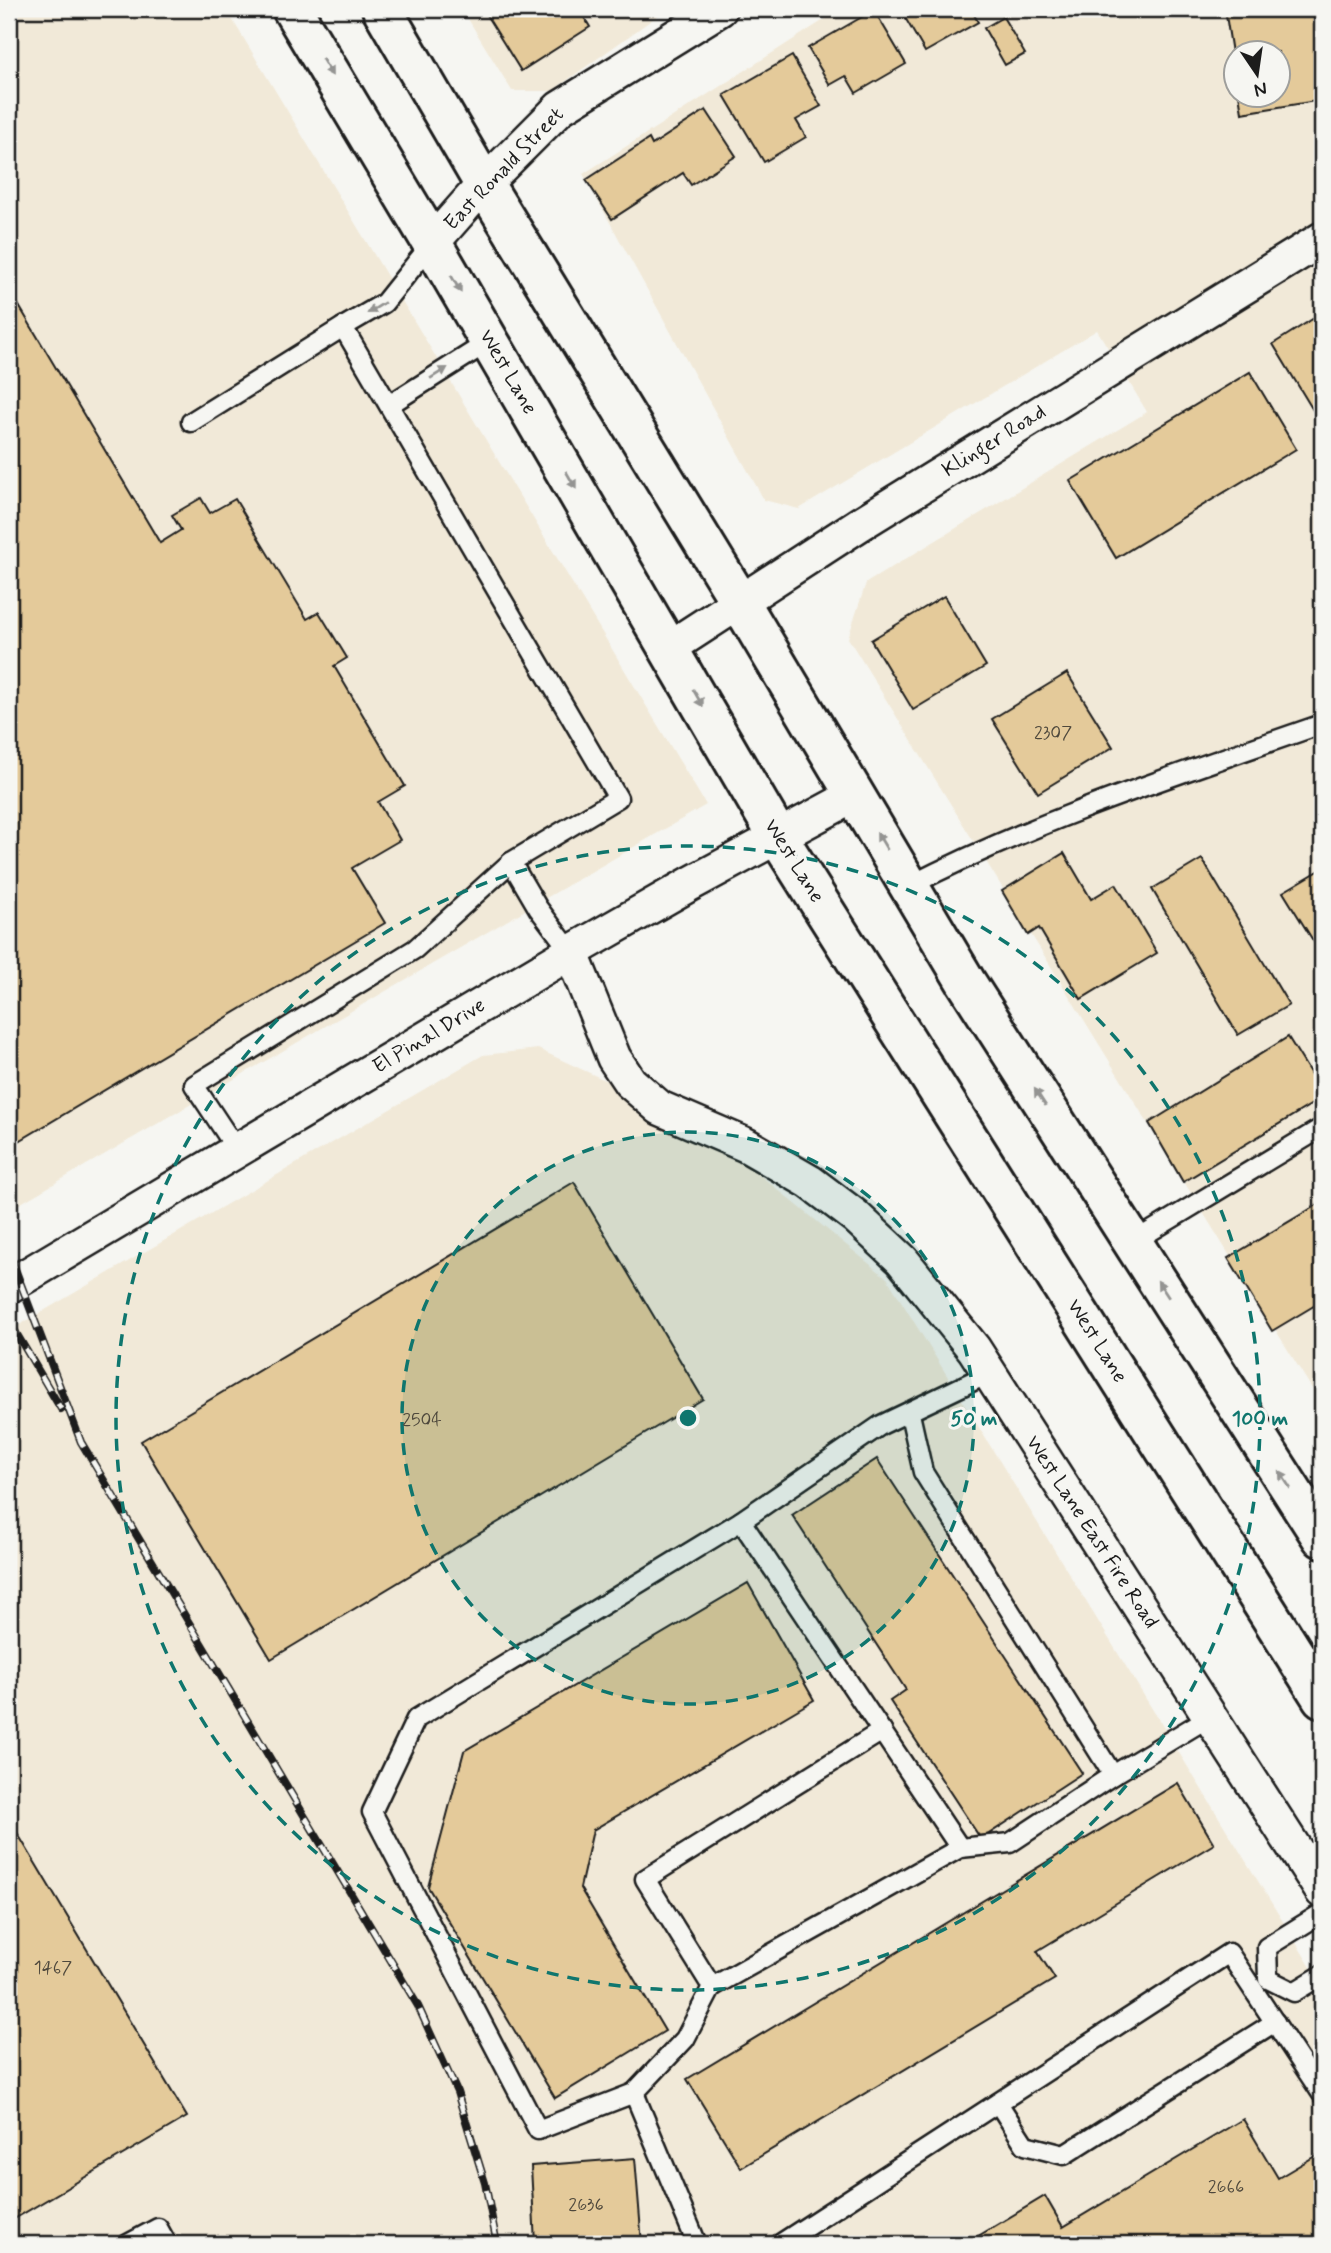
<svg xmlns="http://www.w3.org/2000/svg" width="1331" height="2253" font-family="Mynerve,sans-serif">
<rect width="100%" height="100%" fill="#f6f6f2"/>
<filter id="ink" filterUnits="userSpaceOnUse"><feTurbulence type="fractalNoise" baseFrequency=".0143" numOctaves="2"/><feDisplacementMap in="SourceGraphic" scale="14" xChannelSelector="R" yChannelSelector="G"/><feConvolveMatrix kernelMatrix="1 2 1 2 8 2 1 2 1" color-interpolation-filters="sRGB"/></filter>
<g filter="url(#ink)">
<g fill="#f1e9d8" fill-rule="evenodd">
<polygon points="9,9 226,9 706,805 9,1210"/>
<polygon points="462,9 667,9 552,91 512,91"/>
<path d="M841 9H1322V1405L848 638 866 583 1147 412 1129 382 1097 330 799 509 764 500 583 174ZM1236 52H1278V94H1236Z"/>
<polygon points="538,1049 693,1121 887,1278 1322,1985 1322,2244 9,2244 9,1331 483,1055"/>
</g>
<g fill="#e4ca9a" stroke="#1c1c1c" stroke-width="2">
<polygon points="491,9 579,9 590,27 521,71 485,13"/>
<polygon points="900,9 971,9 978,22 925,52"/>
<polygon points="1225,9 1322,9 1322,100 1242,113 1239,94 1278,94 1278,52 1236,52 1236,78"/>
<polygon points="874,10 906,64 856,93 846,76 830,85 808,48"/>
<polygon points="1003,17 1025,54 1005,65 984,28"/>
<polygon points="792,56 821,106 796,120 806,137 764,162 724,95"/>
<polygon points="706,110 736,156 691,185 683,173 612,219 586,180 649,139 652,145"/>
<polygon points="9,289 160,543 181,530 172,515 201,498 210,513 235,499 307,619 319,612 347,658 334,666 405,786 378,802 400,840 352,868 385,923 9,1147"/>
<polygon points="1322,313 1322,425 1273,344"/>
<polygon points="1250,372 1296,449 1116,558 1070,481"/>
<polygon points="944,596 986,666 913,710 871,640"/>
<polygon points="1067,673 1113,747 1038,793 992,719"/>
<polygon points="1064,853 1091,899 1116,884 1157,953 1081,999 1039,928 1028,935 1002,891"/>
<polygon points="1202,859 1289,1005 1238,1035 1152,889"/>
<polygon points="1322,869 1322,955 1283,892"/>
<polygon points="1288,1037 1322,1092 1322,1098 1183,1182 1149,1123"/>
<polygon points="574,1182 703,1399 271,1659 141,1441"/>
<polygon points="1322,1202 1322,1301 1272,1331 1228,1258"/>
<polygon points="877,1459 1082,1773 981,1839 890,1701 906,1690 792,1515"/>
<polygon points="748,1583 814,1700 593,1830 580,1888 665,2031 555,2098 428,1887 464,1751"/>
<polygon points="1178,1783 1214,1844 1037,1951 1055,1979 741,2168 687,2079"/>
<polygon points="9,1819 187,2117 9,2222"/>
<polygon points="1243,2119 1278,2178 1322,2152 1322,2236 1308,2244 965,2244 1045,2196 1063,2227"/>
<polygon points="635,2158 642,2244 535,2244 531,2166"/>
</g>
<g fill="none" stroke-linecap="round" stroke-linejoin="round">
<defs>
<g id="lane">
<polyline points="343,327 384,303 432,243"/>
<polyline points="389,405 490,341"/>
<polyline points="191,422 343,327 618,798 511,862 538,908 571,952"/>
<path d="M909 886C1041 818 1182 773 1322 724"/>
<polyline points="237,1150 194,1085 415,949 511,862"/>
<polyline points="1133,1242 1318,1130"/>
<polyline points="910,1414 923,1472 1113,1775 1211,1716"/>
<polyline points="741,1521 960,1848"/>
<polyline points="1322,1913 1267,1947 1268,1979 1294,1992 1322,1975"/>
<polyline points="712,1987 645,1879 882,1731"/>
<polyline points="634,2093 685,2039 712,1987 960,1848 1010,1843 1113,1775"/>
<polyline points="998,2103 1025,2145 1064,2155 1275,2022"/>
<polyline points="128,2244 158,2228 167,2244"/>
<polyline points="697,2244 634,2093 538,2130 372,1812 416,1719 741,1521 881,1425 990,1373"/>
<polyline points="780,2244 1229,1953 1322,2094"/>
</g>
<g id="street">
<polyline points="432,243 484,184 560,108 720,9"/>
<polyline points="669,648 860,524 1322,239"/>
<polyline points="571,952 614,1058 630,1082 660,1108 746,1145 810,1182 855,1216 902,1260 974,1349 1322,1891"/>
<polyline points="9,1286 571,952 690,884 855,795"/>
</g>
<g id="secondary">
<polyline points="292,9 432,243 778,837 1322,1698"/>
<polyline points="382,9 484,184 740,602 966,982 1322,1538"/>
</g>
</defs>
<use href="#lane" stroke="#1c1c1c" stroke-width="23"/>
<use href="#street" stroke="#1c1c1c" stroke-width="38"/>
<use href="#secondary" stroke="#1c1c1c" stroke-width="44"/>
<use href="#lane" stroke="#f6f6f2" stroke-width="18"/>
<use href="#street" stroke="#f6f6f2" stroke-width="33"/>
<use href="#secondary" stroke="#f6f6f2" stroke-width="38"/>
<defs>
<g id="rail">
<polyline points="9,1253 81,1442 418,2006 457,2092 485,2183 497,2244"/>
<polyline points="9,1321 61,1409"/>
</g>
</defs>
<use href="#rail" stroke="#1c1c1c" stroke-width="8"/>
<use href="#rail" stroke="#f6f6f2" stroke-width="5" stroke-dasharray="16" stroke-linecap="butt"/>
</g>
<defs><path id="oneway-solid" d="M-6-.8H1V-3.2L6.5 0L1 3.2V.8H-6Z" transform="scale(1.75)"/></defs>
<g fill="#949492">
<use href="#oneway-solid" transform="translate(327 67) rotate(59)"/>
<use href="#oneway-solid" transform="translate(456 284) rotate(60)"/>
<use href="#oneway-solid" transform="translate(376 308) rotate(148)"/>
<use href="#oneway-solid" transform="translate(439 373) rotate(-32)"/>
<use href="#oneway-solid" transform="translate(571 480) rotate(60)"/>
<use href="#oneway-solid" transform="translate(698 698) rotate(60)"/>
<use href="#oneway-solid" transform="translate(882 841) rotate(-121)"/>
<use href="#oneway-solid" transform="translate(1040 1097) rotate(-123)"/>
<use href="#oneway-solid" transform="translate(1163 1289) rotate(-123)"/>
<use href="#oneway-solid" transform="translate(1285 1480) rotate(-123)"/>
</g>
</g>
<circle cx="688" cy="1418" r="286" fill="#0f766e" fill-opacity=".12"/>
<g fill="none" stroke="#0f766e" stroke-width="3.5" stroke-dasharray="12 9">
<circle cx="688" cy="1418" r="286"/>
<circle cx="688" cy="1418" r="572"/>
</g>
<g text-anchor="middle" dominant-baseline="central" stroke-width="6" stroke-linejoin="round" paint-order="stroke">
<g font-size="18" fill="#4e483c">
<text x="1053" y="733">2307</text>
<text x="422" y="1420">2504</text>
<text x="53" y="1968">1467</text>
<text x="1226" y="2187">2666</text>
<text x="586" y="2205">2636</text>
</g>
<g font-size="21" fill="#1c1c1c" stroke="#f6f6f2">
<text transform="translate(504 169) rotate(-46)">East Ronald Street</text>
<text transform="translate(508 372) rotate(60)">West Lane</text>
<text transform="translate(994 441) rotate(-32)">Klinger Road</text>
<text transform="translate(794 861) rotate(58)">West Lane</text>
<text transform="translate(429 1036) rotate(-31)">El Pinal Drive</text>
<text transform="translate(1097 1341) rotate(58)">West Lane</text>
<text transform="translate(1092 1532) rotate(57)">West Lane East Fire Road</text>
</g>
</g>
<circle cx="688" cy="1418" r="10" fill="#0f766e" stroke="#f6f6f2" stroke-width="3.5"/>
<g font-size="21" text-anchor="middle" font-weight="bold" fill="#0f766e" stroke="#f6f6f2" stroke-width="6" stroke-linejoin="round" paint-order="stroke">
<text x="974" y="1425">50 m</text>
<text x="1260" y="1425">100 m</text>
</g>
<rect width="1331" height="2253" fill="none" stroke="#f6f6f2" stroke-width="35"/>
<rect x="18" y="18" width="1296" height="2218" fill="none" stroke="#1c1c1c" stroke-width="2.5" filter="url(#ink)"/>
<g transform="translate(1257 74) rotate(167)"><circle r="33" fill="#f6f6f2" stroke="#9f9f9c" stroke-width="2"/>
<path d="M0-5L12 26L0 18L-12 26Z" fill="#1c1c1c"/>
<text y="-10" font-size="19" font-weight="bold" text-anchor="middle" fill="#1c1c1c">N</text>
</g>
</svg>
